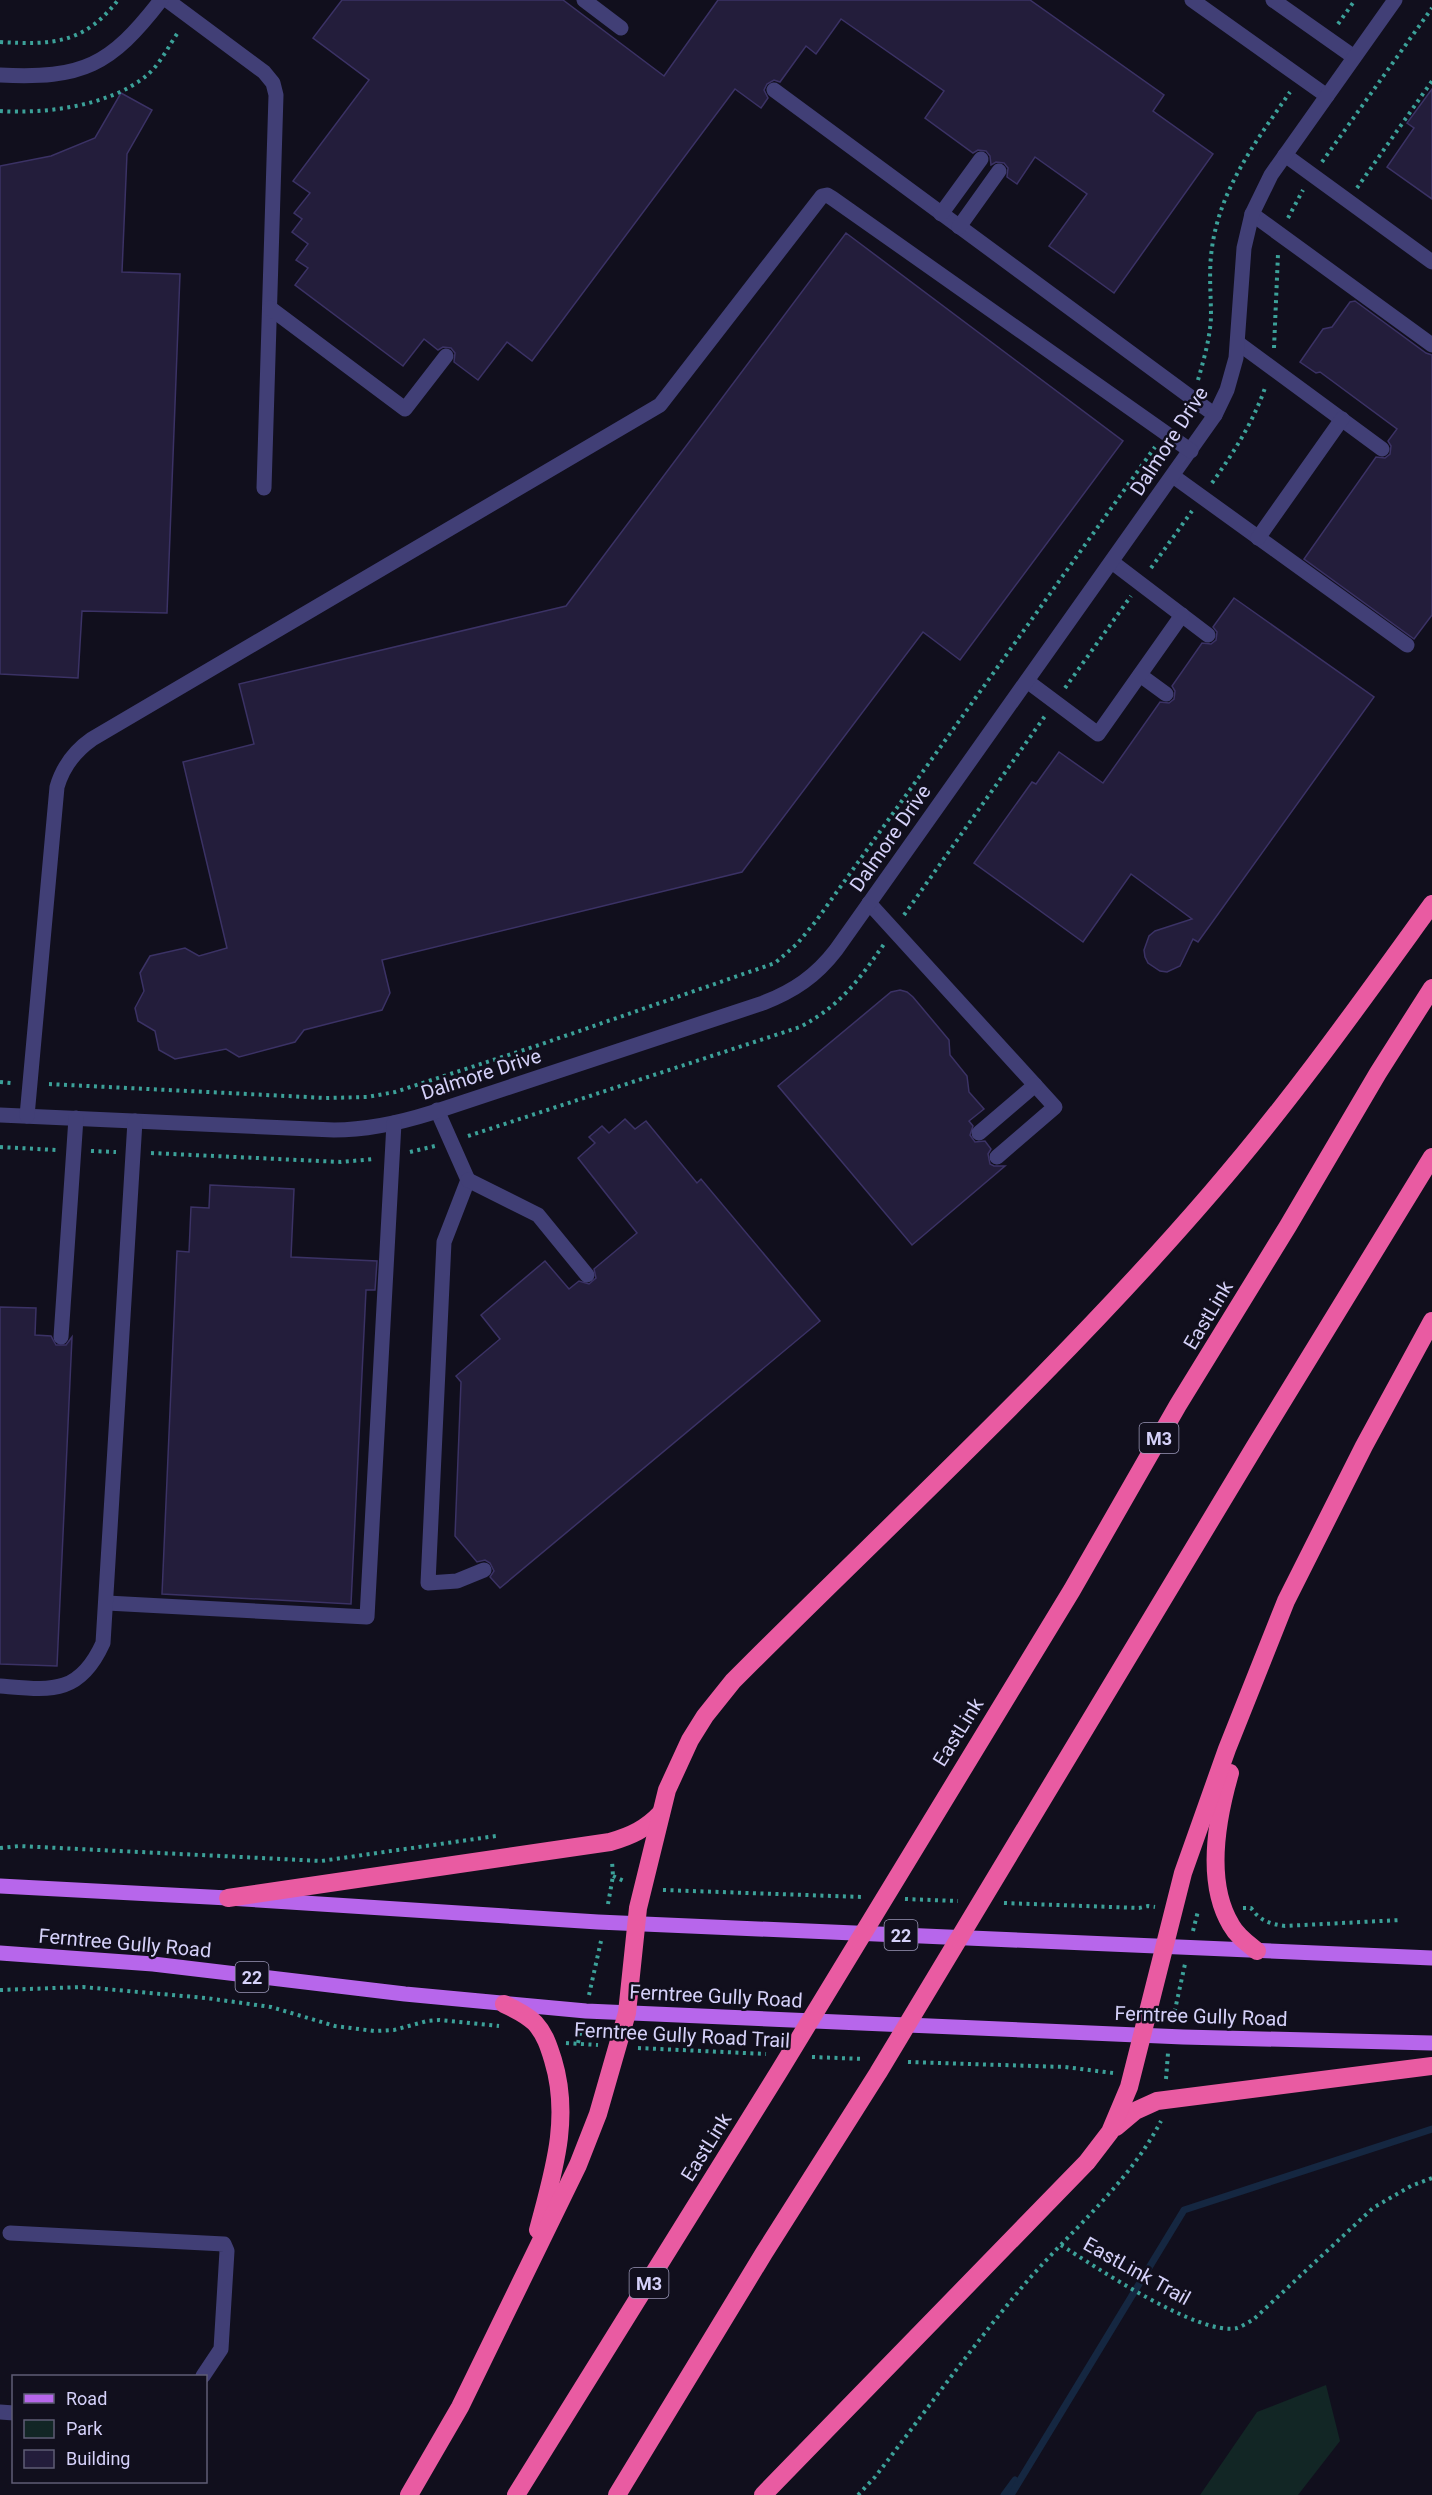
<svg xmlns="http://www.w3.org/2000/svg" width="1432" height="2495" font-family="Roboto,sans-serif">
<rect width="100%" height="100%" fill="#110f1d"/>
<polygon fill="#122625" points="1326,2385 1340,2441 1298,2495 1200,2495 1257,2412"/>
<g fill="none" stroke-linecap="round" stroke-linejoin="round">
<g stroke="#152741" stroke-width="7">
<polyline points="1004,2495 1015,2480"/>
<polyline points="1011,2495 1184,2210 1432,2129"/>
</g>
</g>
<g fill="#231d3b" stroke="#3b3265" stroke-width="1.5">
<polygon points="342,0 563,0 664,76 718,0 1030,0 1164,95 1153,111 1213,154 1114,293 1049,246 1087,194 1035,157 1017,184 1007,177 1008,168 1004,163 996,162 991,165 990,156 986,151 978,150 973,153 925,118 944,91 841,19 816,54 806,46 780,82 774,80 767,84 764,90 768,98 761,108 735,89 532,361 507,342 478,380 454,362 455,353 451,348 443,347 438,350 424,339 403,366 295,285 308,268 296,260 308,244 292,232 302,219 294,213 310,193 293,181 369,80 313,38"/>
<polygon points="1432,89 1432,199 1387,167 1414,128 1407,123"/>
<polygon points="121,93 152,110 127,154 122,272 180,274 167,613 82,611 78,678 0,674 0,166 51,156 95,138"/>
<polygon points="846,233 1123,441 960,660 923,632 742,872 382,960 390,993 382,1010 304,1030 295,1042 239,1057 226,1049 175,1059 159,1050 155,1031 138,1021 135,1008 144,991 140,973 150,956 185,948 199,956 227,948 183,762 254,744 239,684 566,606"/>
<polygon points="1355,301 1426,353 1432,355 1432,615 1414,639 1304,559 1376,457 1385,458 1390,454 1391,446 1388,441 1397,429 1320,372 1316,373 1300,362 1323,329 1332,327 1350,302"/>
<polygon points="1234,598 1374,697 1198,942 1193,939 1180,966 1167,972 1160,971 1148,963 1145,957 1144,950 1149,936 1155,931 1192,919 1131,874 1083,942 974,863 1032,782 1036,784 1059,752 1103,783 1160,702 1169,703 1174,699 1175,691 1172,686 1202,643 1211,644 1216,640 1217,632 1213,627"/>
<polygon points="900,990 907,992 913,997 949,1040 950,1055 967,1076 969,1092 984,1109 969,1121 973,1126 970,1135 975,1142 985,1141 991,1149 988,1154 990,1164 994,1166 1005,1166 912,1245 778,1086 891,992"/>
<polygon points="625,1119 635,1129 646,1121 697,1183 701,1179 820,1321 500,1588 490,1577 494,1571 490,1563 485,1560 477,1562 455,1536 461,1382 456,1376 500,1339 481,1315 545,1261 569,1289 579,1281 589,1284 596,1278 594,1269 637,1233 578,1158 595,1143 589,1137 602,1126 609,1133"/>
<polygon points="210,1185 294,1189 291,1257 377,1261 375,1290 366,1290 351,1604 162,1594 177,1251 189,1252 191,1207 209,1208"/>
<polygon points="0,1307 36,1308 35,1335 51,1336 56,1345 66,1345 72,1337 57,1666 0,1664"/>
</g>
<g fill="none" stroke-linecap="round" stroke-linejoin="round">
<g stroke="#3ca199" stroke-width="4" stroke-dasharray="3 4.5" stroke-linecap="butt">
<polyline points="1338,24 1355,0"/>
<path d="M0 42C52 45 84 44 118 0"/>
<path d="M0 111C46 114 109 106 146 76 160 65 169 45 179 31"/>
<polyline points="1322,162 1432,8"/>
<polyline points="1357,188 1432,81"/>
<polyline points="1288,218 1303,190"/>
<polyline points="1274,348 1278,254"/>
<path d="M1198 380C1204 359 1210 338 1211 317 1211 296 1209 276 1211 256 1217 192 1255 143 1290 92"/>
<path d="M1212 483C1234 452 1254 421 1266 385"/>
<polyline points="1151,568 1192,511"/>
<polyline points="1065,688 1131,596"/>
<polyline points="904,915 1045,716"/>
<polyline points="0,1082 11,1083"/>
<polyline points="49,1084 326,1098 367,1097 395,1092 539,1045 775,963 797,944 816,921 1155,447"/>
<path d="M468 1136 800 1027C840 1006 859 980 884 944"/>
<polyline points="0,1147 56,1150"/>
<polyline points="91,1151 116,1152"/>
<polyline points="410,1152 435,1146"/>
<polyline points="151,1153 341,1162 374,1159"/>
<polyline points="0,1848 19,1846 321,1861 496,1836"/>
<polyline points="613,1876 626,1882"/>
<polyline points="663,1890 862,1897"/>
<polyline points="905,1899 958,1901"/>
<polyline points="1004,1903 1139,1908 1148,1906 1155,1907"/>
<polyline points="608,1904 613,1876 612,1861"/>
<path d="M1243 1908H1251C1260 1921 1270 1924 1285 1926L1400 1920"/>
<polyline points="1193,1931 1198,1911"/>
<polyline points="0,1990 83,1987 206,1998 271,2007 335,2026 374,2031 394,2030 427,2021 439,2020 499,2026"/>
<polyline points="589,1995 601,1941"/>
<polyline points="1173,2019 1185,1964"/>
<polyline points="566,2043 598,2045"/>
<polyline points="578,2043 581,2029"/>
<polyline points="638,2048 766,2054"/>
<polyline points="812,2057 864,2059"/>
<polyline points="908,2062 1065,2067 1113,2073"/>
<polyline points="1166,2079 1168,2053"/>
<path d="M1061 2245C1094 2266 1200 2337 1237 2328 1243 2326 1249 2322 1254 2319L1373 2208 1411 2186 1432 2178"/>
<path d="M858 2495 875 2477C922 2416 968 2352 1018 2292 1065 2235 1126 2188 1161 2121"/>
</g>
<g stroke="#413f76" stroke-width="15">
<polyline points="167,0 264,72 273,83 276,95 264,488"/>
<polyline points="584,0 621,28"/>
<polyline points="1192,0 1327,96"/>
<polyline points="1273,0 1354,57"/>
<path d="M0 75C83 79 110 66 161 0"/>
<polyline points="774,90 1215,415"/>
<polyline points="1285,155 1432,262"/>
<polyline points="941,214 981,159"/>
<polyline points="1252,214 1432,345"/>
<polyline points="959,227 999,171"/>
<polyline points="270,308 405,409 446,356"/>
<polyline points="1238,343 1382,449"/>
<polyline points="1173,476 1407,645"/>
<polyline points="1258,538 1342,419"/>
<polyline points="1112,562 1208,635"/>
<polyline points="1140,675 1166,694"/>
<polyline points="1027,681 1098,734 1182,615"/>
<polyline points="869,903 1055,1107 997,1157"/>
<polyline points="437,1110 468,1180 444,1242 428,1583 457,1581 484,1570"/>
<path d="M0 1115 334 1130C368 1130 399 1123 431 1113L763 1003C794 991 816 976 836 950L1215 415 1227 390 1236 358 1244 248 1252 214 1271 175 1395 0"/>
<path d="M27 1116 57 787C63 766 75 751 92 739L660 405 822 196 827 195 832 198 1191 451"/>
<polyline points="979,1133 1035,1085"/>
<polyline points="468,1180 538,1215 587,1275"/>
<polyline points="61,1337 76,1118"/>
<polyline points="107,1603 367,1617 394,1123"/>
<path d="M0 1686C50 1690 79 1696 103 1643L135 1121"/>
<polyline points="10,2233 224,2244 227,2251 221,2349 203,2376"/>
<polyline points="0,2412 14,2413"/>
</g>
<g stroke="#b766eb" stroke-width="15">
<polyline points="0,1886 228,1898 598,1922 1432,1958"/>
<polyline points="0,1953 153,1964 405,1994 586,2011 1183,2037 1432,2043"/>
</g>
<g stroke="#e95ba2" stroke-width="18">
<path d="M1230 1773C1217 1818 1205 1882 1231 1925 1237 1936 1247 1943 1257 1951"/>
<path d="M228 1898 610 1842C631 1836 646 1829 661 1813"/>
<path d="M504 2004C515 2009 527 2015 535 2023 545 2034 549 2047 553 2060 571 2119 553 2173 538 2230"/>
<polyline points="1116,2127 1135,2111 1157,2101 1432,2066"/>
<path d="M409 2495 460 2407 578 2165 598 2114 627 2013 638 1908 667 1790 690 1740 705 1716 733 1681 753 1661C908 1507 1069 1358 1211 1193 1291 1101 1361 1002 1432 904"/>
<polyline points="516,2495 780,2070 1072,1590 1178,1405 1288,1226 1378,1073 1432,988"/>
<polyline points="617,2495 764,2253 878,2073 1254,1448 1432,1157"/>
<polyline points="763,2495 1087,2162 1110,2132 1129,2087 1183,1873 1227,1749 1286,1601 1364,1446 1432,1321"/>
</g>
</g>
<g text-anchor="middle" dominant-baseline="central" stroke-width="5" stroke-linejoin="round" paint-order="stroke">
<g fill="#110f1d" stroke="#9a97b7" stroke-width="1.5">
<rect x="1139.5" y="1423" width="39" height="30" rx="4.5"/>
<rect x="884.5" y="1920" width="33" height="30" rx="4.5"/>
<rect x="235.5" y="1962" width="33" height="30" rx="4.5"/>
<rect x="629.5" y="2268" width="39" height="30" rx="4.5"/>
</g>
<g font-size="18" font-weight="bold" fill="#d5d1f9">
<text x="1159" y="1438">M3</text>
<text x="901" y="1935">22</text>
<text x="252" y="1977">22</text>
<text x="649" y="2283">M3</text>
</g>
<g font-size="20" fill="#d5d1f9" stroke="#110f1d">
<text transform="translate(1169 441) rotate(-57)">Dalmore Drive</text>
<text transform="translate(890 838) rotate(-55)">Dalmore Drive</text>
<text transform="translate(481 1074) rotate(-18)">Dalmore Drive</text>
<text transform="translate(1208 1315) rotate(-59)">EastLink</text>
<text transform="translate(958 1732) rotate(-58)">EastLink</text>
<text transform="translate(125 1943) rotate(5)">Ferntree Gully Road</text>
<text transform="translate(716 1996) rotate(3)">Ferntree Gully Road</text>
<text transform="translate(1201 2016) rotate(2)">Ferntree Gully Road</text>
<text transform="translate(682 2035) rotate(3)">Ferntree Gully Road Trail</text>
<text transform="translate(706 2147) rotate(-58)">EastLink</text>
<text transform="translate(1137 2271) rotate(29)">EastLink Trail</text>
</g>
</g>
<rect x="12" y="2375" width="195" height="108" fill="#110f1d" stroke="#5f5d75" stroke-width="1.5"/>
<rect x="24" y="2394" width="30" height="9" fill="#b766eb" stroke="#5f5d75" stroke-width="1.5"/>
<text x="66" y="2405" font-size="18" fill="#d5d1f9">Road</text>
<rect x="24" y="2420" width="30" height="18" fill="#122625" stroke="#5f5d75" stroke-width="1.5"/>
<text x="66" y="2435" font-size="18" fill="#d5d1f9">Park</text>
<rect x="24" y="2450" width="30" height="18" fill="#231d3b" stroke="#5f5d75" stroke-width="1.5"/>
<text x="66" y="2465" font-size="18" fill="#d5d1f9">Building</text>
</svg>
